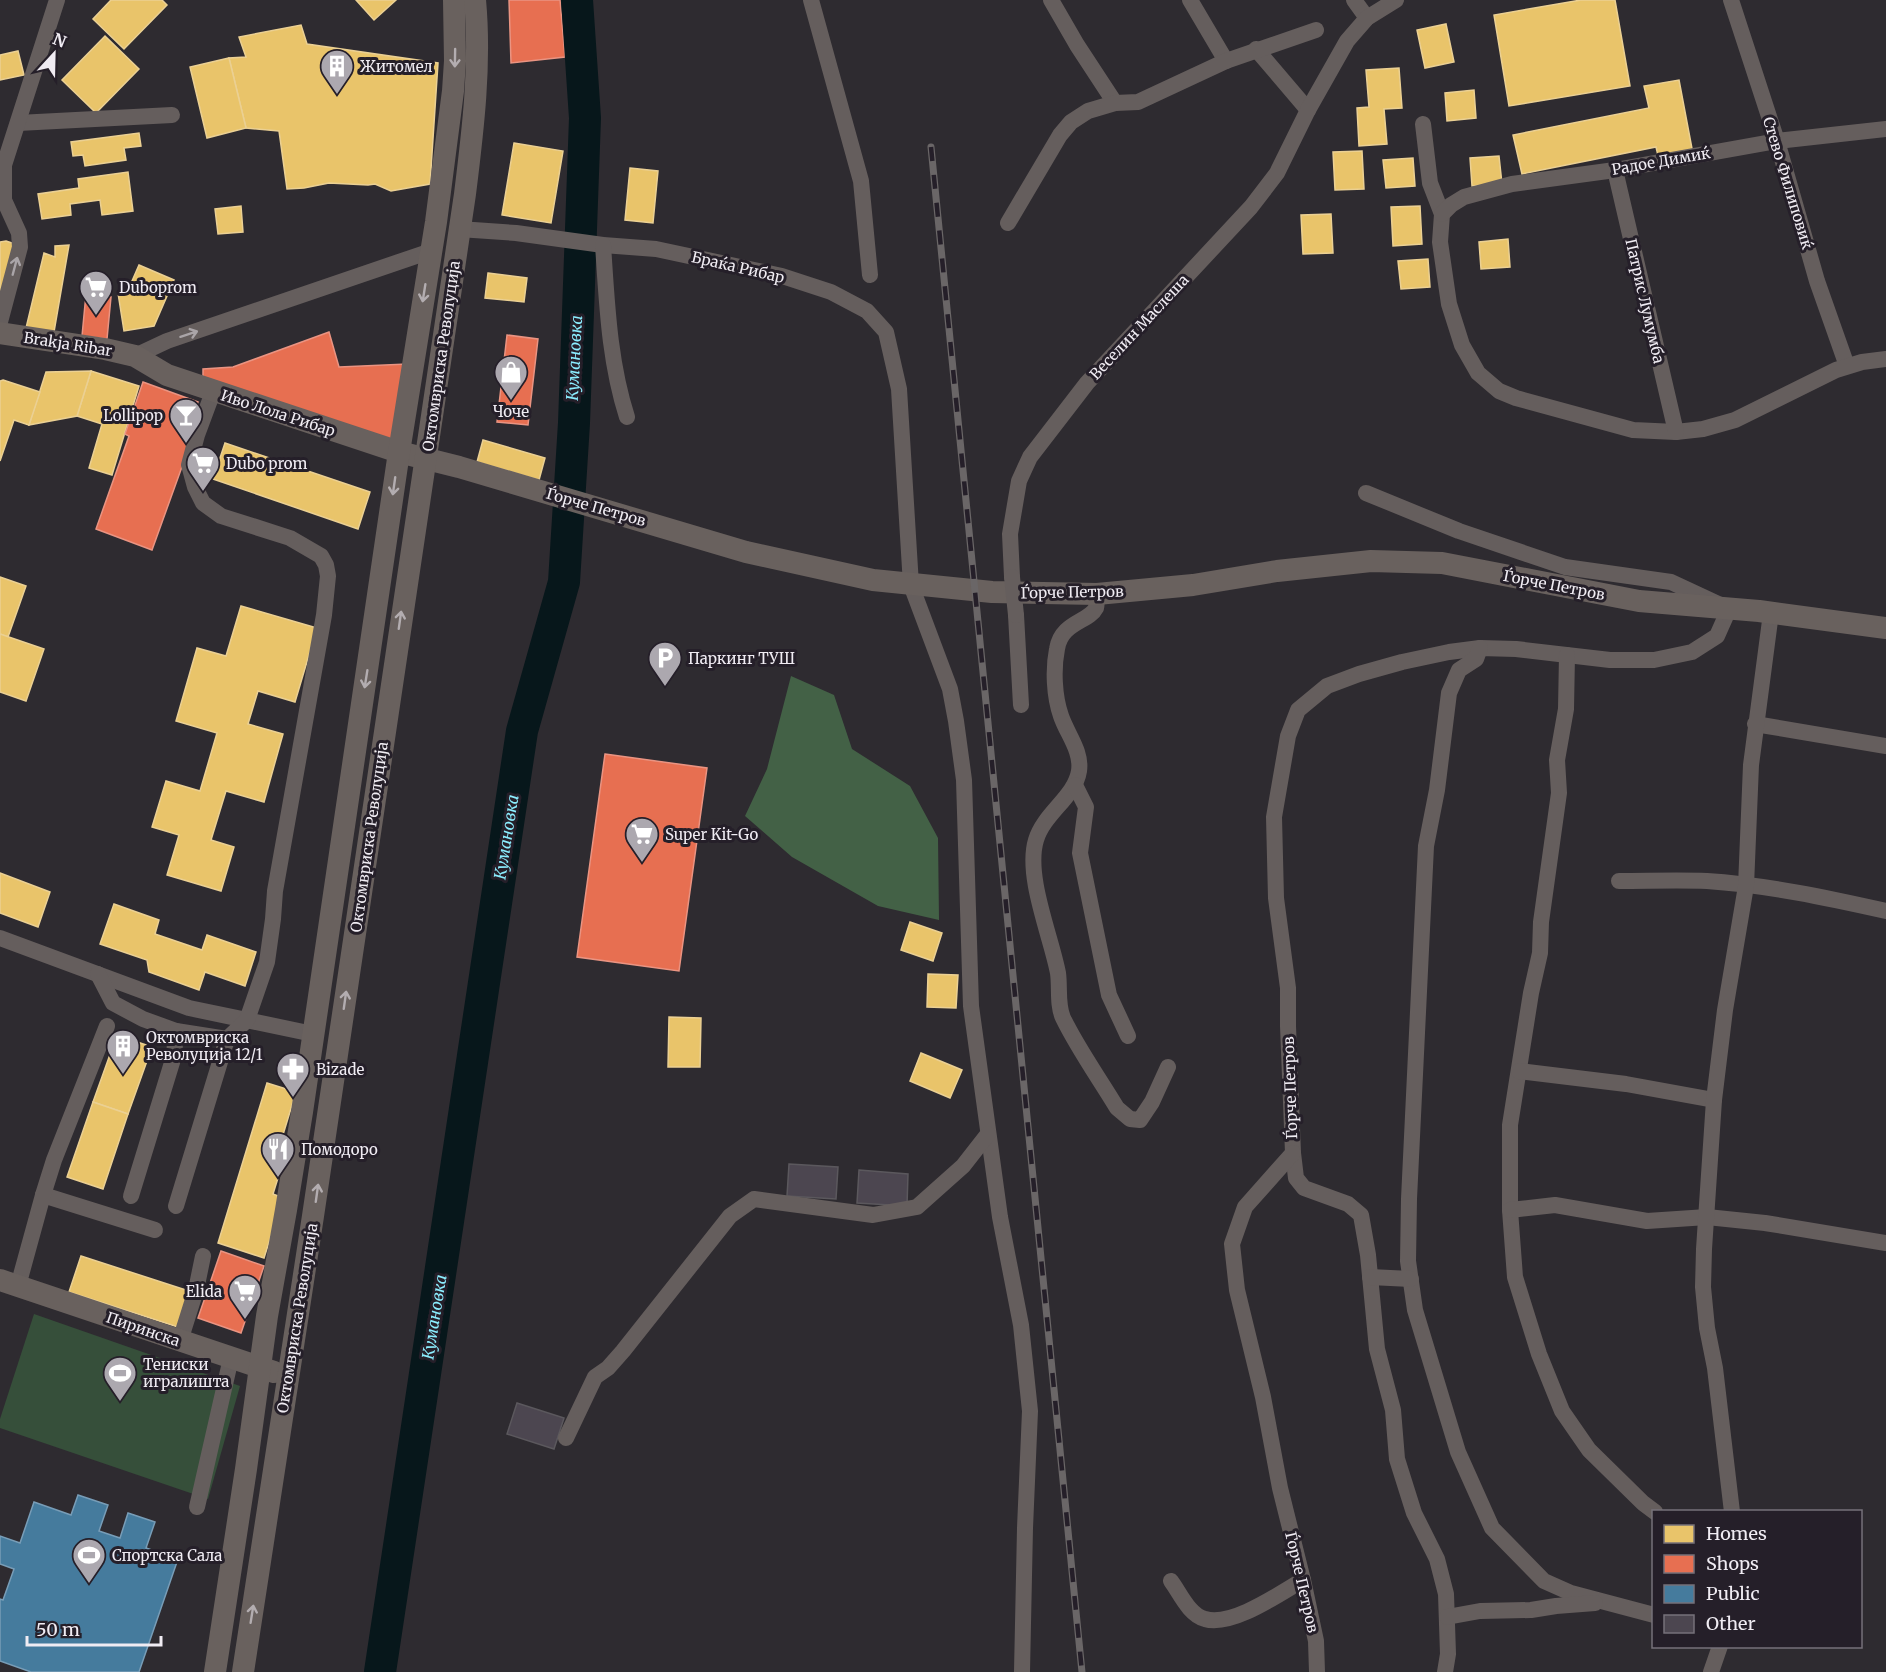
<svg xmlns="http://www.w3.org/2000/svg" width="1886" height="1672" font-family="Merriweather,serif">
<rect width="100%" height="100%" fill="#2e2b30"/>
<polygon fill="#364f3a" points="34,1314 240,1386 208,1499 0,1428 0,1419"/>
<polygon fill="#436146" points="791,676 834,695 852,749 910,786 938,838 939,920 878,906 792,857 745,816 767,769"/>
<g fill="#e9c46a" stroke="#ebd093" stroke-width="1.5">
<polygon points="111,0 162,0 167,5 124,49 93,19"/>
<polygon points="356,0 396,0 374,20"/>
<polygon points="1581,0 1615,0 1630,86 1509,106 1494,15"/>
<polygon points="1446,24 1454,62 1425,68 1417,30"/>
<polygon points="301,25 307,44 438,63 430,184 391,191 375,184 368,185 329,183 304,188 287,189 279,131 246,128 229,58 246,57 239,37"/>
<polygon points="105,36 139,69 96,113 62,80"/>
<polygon points="18,51 24,75 0,80 0,55"/>
<polygon points="229,58 246,128 207,138 190,67"/>
<polygon points="1399,68 1402,108 1384,109 1387,144 1359,146 1357,108 1369,107 1366,70"/>
<polygon points="1679,80 1693,154 1659,160 1656,147 1522,174 1513,135 1649,108 1644,86"/>
<polygon points="1474,90 1476,118 1447,121 1445,93"/>
<polygon points="139,133 141,146 124,148 126,160 85,166 83,155 73,156 71,142"/>
<polygon points="514,143 563,151 551,223 502,215"/>
<polygon points="1362,151 1364,189 1335,190 1333,152"/>
<polygon points="1499,156 1502,184 1472,186 1470,158"/>
<polygon points="1413,158 1415,186 1386,188 1383,160"/>
<polygon points="630,168 658,171 653,223 625,220"/>
<polygon points="128,172 133,211 102,215 100,200 70,204 71,215 42,219 38,194 79,188 78,179"/>
<polygon points="241,206 243,232 218,234 215,209"/>
<polygon points="1420,206 1422,244 1393,246 1391,207"/>
<polygon points="1331,214 1333,253 1303,254 1301,215"/>
<polygon points="1508,239 1510,267 1481,269 1479,242"/>
<polygon points="6,241 15,244 0,297 0,242"/>
<polygon points="69,245 54,332 26,328 44,253 55,257 55,246"/>
<polygon points="1428,259 1430,287 1401,289 1398,261"/>
<polygon points="139,265 174,280 154,326 124,331 118,293 134,290 132,281"/>
<polygon points="488,273 527,278 524,302 485,298"/>
<polygon points="91,371 139,386 112,475 89,468 102,424 77,416"/>
<polygon points="91,371 77,416 29,425 46,372"/>
<polygon points="3,380 40,392 29,425 14,420 0,461 0,381"/>
<polygon points="483,440 545,458 539,480 477,462"/>
<polygon points="225,443 370,492 358,529 213,479"/>
<polygon points="0,577 26,586 8,637 0,634"/>
<polygon points="241,606 317,628 295,702 258,691 248,724 283,734 264,802 226,791 211,840 234,847 221,891 167,875 179,835 152,827 166,781 200,791 217,733 176,721 197,648 226,656"/>
<polygon points="0,634 44,649 26,701 0,692"/>
<polygon points="0,873 50,892 38,927 0,913"/>
<polygon points="114,904 159,920 155,934 202,950 207,935 256,952 245,986 205,972 199,990 149,972 147,960 100,944"/>
<polygon points="910,922 942,933 933,961 901,950"/>
<polygon points="928,974 958,975 956,1008 927,1007"/>
<polygon points="669,1017 701,1018 700,1067 668,1067"/>
<polygon points="117,1035 152,1047 128,1114 93,1102"/>
<polygon points="921,1053 962,1070 950,1098 910,1081"/>
<polygon points="267,1083 296,1092 282,1138 288,1146 273,1194 283,1198 264,1258 218,1243"/>
<polygon points="93,1102 128,1114 103,1189 67,1177"/>
<polygon points="81,1256 189,1291 178,1327 69,1292"/>
</g>
<g fill="#e76f51" stroke="#ea9482" stroke-width="1.5">
<polygon points="509,0 560,0 565,57 511,63"/>
<polygon points="86,294 111,297 107,339 82,336"/>
<polygon points="329,332 339,367 407,364 395,445 203,379 203,369 233,367"/>
<polygon points="507,335 538,339 528,425 497,422"/>
<polygon points="143,382 198,402 186,437 192,439 152,550 96,529 129,436 125,434"/>
<polygon points="605,754 707,768 679,971 577,957"/>
<polygon points="221,1251 264,1266 241,1333 198,1318"/>
</g>
<polygon fill="#457b9d" stroke="#789db7" stroke-width="1.5" points="78,1495 108,1505 99,1531 120,1538 128,1513 155,1522 146,1548 178,1559 139,1672 31,1672 0,1661 0,1599 3,1600 14,1569 0,1564 0,1536 20,1543 34,1502 71,1515"/>
<g fill="none" stroke-linecap="round" stroke-linejoin="round">
<polyline stroke="#07171b" stroke-width="32" points="380,1672 522,731 564,582 574,423 585,118 577,0"/>
</g>
<g fill="#4c4650" stroke="#5b585d" stroke-width="1.5">
<polygon points="789,1164 838,1167 836,1199 787,1196"/>
<polygon points="859,1170 908,1174 907,1206 857,1203"/>
<polygon points="517,1403 564,1418 554,1449 507,1434"/>
</g>
<g fill="none" stroke-linecap="round" stroke-linejoin="round">
<g stroke="#655e5d" stroke-width="16">
<polyline points="811,0 861,181 870,275"/>
<polyline points="1051,0 1077,45 1115,103"/>
<polyline points="1190,0 1226,61"/>
<polyline points="1354,0 1367,18"/>
<polyline points="1731,0 1777,141 1817,281 1847,366"/>
<polyline points="1256,49 1308,110"/>
<polyline points="18,123 172,115"/>
<polyline points="1423,124 1430,183 1442,214 1440,242 1449,304 1462,345 1478,373 1499,391 1516,398 1633,430 1676,432 1703,429 1735,420 1836,370 1862,362 1886,359"/>
<polyline points="1615,170 1676,432"/>
<polyline points="1442,214 1451,205 1464,197 1512,184 1615,170 1777,141 1886,129"/>
<polyline points="1008,223 1060,135 1071,122 1088,111 1115,103 1138,102 1226,61 1316,30"/>
<polyline points="459,229 516,233 603,245 656,249 782,276 831,292 867,311 886,332 899,389 911,585 950,689 956,721 964,780 971,1006 1000,1217 1021,1325 1030,1411 1025,1528 1022,1672"/>
<path d="M603 245C607 303 609 361 627 417"/>
<polyline points="0,322 20,247 19,233 4,200 4,165 57,0"/>
<polyline points="135,356 167,341 431,251"/>
<polyline points="1366,493 1459,531 1565,567 1671,582 1729,609 1717,636 1692,652 1654,660 1610,660 1516,649 1480,648 1449,652 1402,662 1359,674 1327,686 1298,710 1288,736 1274,817 1276,898 1288,988 1288,1026 1293,1153 1296,1178 1304,1188 1348,1204 1361,1215 1368,1255 1377,1349 1393,1410 1397,1459 1414,1513 1437,1559 1446,1594 1448,1654 1445,1672"/>
<polyline points="1012,577 1010,534 1019,481 1030,457 1087,383 1251,207 1277,173 1308,110 1347,41 1367,18 1396,0"/>
<path d="M1097 594C1097 598 1097 604 1096 608 1089 622 1061 622 1057 649 1053 669 1054 696 1061 716 1067 734 1082 751 1079 771 1075 797 1044 813 1036 840 1025 876 1051 936 1058 973 1060 987 1057 1005 1063 1018 1078 1049 1099 1078 1117 1108L1130 1119 1140 1120 1152 1102 1168 1067"/>
<polyline points="1016,615 1021,705"/>
<polyline points="1480,648 1476,659 1459,670 1449,693 1437,790 1426,846 1409,1199 1408,1261 1415,1310 1458,1452 1492,1528 1544,1581 1571,1593 1654,1615"/>
<polyline points="1567,655 1566,709 1557,760 1559,793 1541,922 1540,953 1531,993 1510,1125 1510,1210 1515,1277 1539,1354 1562,1411 1589,1450 1643,1503 1655,1512"/>
<polyline points="1755,724 1886,746"/>
<polyline points="1075,785 1086,807 1080,853 1109,995 1128,1036"/>
<path d="M1619 881C1648 881 1678 880 1707 881 1767 885 1828 898 1886 911"/>
<polyline points="0,938 189,1008 313,1034"/>
<polyline points="98,974 113,1003 143,1019 176,1031 227,1039"/>
<polyline points="1519,1071 1626,1084 1714,1100"/>
<polyline points="1293,1153 1245,1207 1232,1244 1237,1290 1263,1397 1280,1488 1303,1580 1316,1641 1317,1672"/>
<polyline points="43,1195 155,1230"/>
<polyline points="131,1196 174,1056 176,1031"/>
<polyline points="176,1206 227,1039 247,1020 267,962 273,919 275,891 324,615 328,576 326,565 321,556 290,538 221,516 203,503 195,487 189,465 197,435 213,392"/>
<polyline points="1510,1210 1555,1205 1647,1221 1707,1217 1765,1223 1886,1243"/>
<polyline points="1370,1277 1411,1279"/>
<polyline points="18,1286 43,1195 54,1160 107,1026"/>
<polyline points="180,1341 196,1290 203,1256"/>
<polyline points="566,1438 595,1377 608,1368 623,1351 730,1216 754,1199 873,1215 917,1207 963,1166 988,1134"/>
<polyline points="197,1507 231,1358"/>
<polyline points="1732,1512 1715,1368 1707,1328 1703,1287 1704,1249 1714,1100 1725,1010 1746,886 1751,765 1771,613"/>
<path d="M1171 1581C1180 1593 1189 1615 1205 1619 1232 1627 1279 1594 1303 1580"/>
<polyline points="1447,1617 1480,1611 1531,1610 1556,1606 1595,1603"/>
<polyline points="1711,1672 1720,1646"/>
</g>
<g stroke="#69615e" stroke-width="22">
<polyline points="0,333 105,349 135,356 167,375 399,452 459,467 746,552 873,580 992,592 1097,594 1193,585 1277,571 1371,561 1442,563 1639,601 1759,611 1886,628"/>
<polyline points="0,1280 274,1372"/>
<polyline points="215,1672 246,1469 267,1316 286,1210 302,1112 399,452 436,222 453,91 455,61 454,0"/>
<path d="M243 1672 313 1216 465 194C473 130 481 64 475 0"/>
</g>
<defs>
<polyline id="rail" points="931,147 1082,1672"/>
</defs>
<use href="#rail" stroke="#6a6667" stroke-width="7"/>
<use href="#rail" stroke="#251f29" stroke-width="4.5" stroke-dasharray="14" stroke-linecap="butt"/>
<polyline stroke="#655e5d" stroke-width="16" points="1012,577 1016,615"/>
</g>
<defs><path id="oneway-shaft" d="M-6 0H5M1.5-3L5.5 0L1.5 3" fill="none" stroke-width="1.6" stroke-linecap="round" stroke-linejoin="round" transform="scale(1.5)"/></defs>
<g stroke="#b3adb0">
<use href="#oneway-shaft" transform="translate(455 58) rotate(91)"/>
<use href="#oneway-shaft" transform="translate(424 293) rotate(99)"/>
<use href="#oneway-shaft" transform="translate(394 486) rotate(98)"/>
<use href="#oneway-shaft" transform="translate(400 620) rotate(-82)"/>
<use href="#oneway-shaft" transform="translate(366 679) rotate(99)"/>
<use href="#oneway-shaft" transform="translate(345 1000) rotate(-82)"/>
<use href="#oneway-shaft" transform="translate(317 1193) rotate(-82)"/>
<use href="#oneway-shaft" transform="translate(252 1614) rotate(-81)"/>
</g>
<g stroke="#aaa5a8">
<use href="#oneway-shaft" transform="translate(15 266) rotate(-75)"/>
<use href="#oneway-shaft" transform="translate(189 334) rotate(-18)"/>
</g>
<defs>
<symbol id="building-pin" viewBox="-11 -11 22 30"><path d="M0 17L-7.5 6A9.5 9.5 0 1 1 7.5 6Z" fill="#aca8af" stroke="#251f29"/><path d="M-4-6H4V6H1V3H-1V6H-4ZM-2.5-4.3h1.7v1.8h-1.7ZM.8-4.3h1.7v1.8H.8ZM-2.5-1h1.7V.8h-1.7ZM.8-1h1.7V.8H.8Z" fill="#fff"/></symbol>
<symbol id="supermarket-pin" viewBox="-11 -11 22 30"><path d="M0 17L-7.5 6A9.5 9.5 0 1 1 7.5 6Z" fill="#aca8af" stroke="#251f29"/><path d="M-6-5.5h2.5l.6 2H6L4.5 2H-2.5L-4.4-4H-6ZM-1.5 3.2a1.3 1.3 0 1 0 .1 0ZM3 3.2a1.3 1.3 0 1 0 .1 0Z" fill="#fff"/></symbol>
<symbol id="shop-pin" viewBox="-11 -11 22 30"><path d="M0 17L-7.5 6A9.5 9.5 0 1 1 7.5 6Z" fill="#aca8af" stroke="#251f29"/><path d="M-5-2.5h2.3a2.7 3.5 0 0 1 5.4 0H5L5.5 6h-11ZM-1.5-2.5h3a1.5 2.3 0 0 0-3 0Z" fill="#fff"/></symbol>
<symbol id="bar-pin" viewBox="-11 -11 22 30"><path d="M0 17L-7.5 6A9.5 9.5 0 1 1 7.5 6Z" fill="#aca8af" stroke="#251f29"/><path d="M-6-5H6L.8 .8V4.5H3.5V6h-7V4.5H-.8V.8Z" fill="#fff"/></symbol>
<symbol id="parking-pin" viewBox="-11 -11 22 30"><path d="M0 17L-7.5 6A9.5 9.5 0 1 1 7.5 6Z" fill="#aca8af" stroke="#251f29"/><path d="M-3.5-5.5H1a3.5 3.5 0 0 1 0 7H-1V5.5H-3.5ZM-1-3.4V-.6H.8a1.4 1.4 0 0 0 0-2.8Z" fill="#fff"/></symbol>
<symbol id="pharmacy-pin" viewBox="-11 -11 22 30"><path d="M0 17L-7.5 6A9.5 9.5 0 1 1 7.5 6Z" fill="#aca8af" stroke="#251f29"/><path d="M-2-6h4v4h4v4h-4v4h-4v-4h-4v-4h4Z" fill="#fff"/></symbol>
<symbol id="restaurant-pin" viewBox="-11 -11 22 30"><path d="M0 17L-7.5 6A9.5 9.5 0 1 1 7.5 6Z" fill="#aca8af" stroke="#251f29"/><path d="M-5-6h1v4h1v-4h1v4h1v-4h1v5L-1.5 .5V6h-2V.5L-5-1ZM5-6V6H3V1.5H1.5Q1.5-4 5-6Z" fill="#fff"/></symbol>
<symbol id="stadium-pin" viewBox="-11 -11 22 30"><path d="M0 17L-7.5 6A9.5 9.5 0 1 1 7.5 6Z" fill="#aca8af" stroke="#251f29"/><path d="M0-5a6.5 5 0 1 0 0 10a6.5 5 0 1 0 0-10ZM-3.5-1.8h7v3.6h-7Z" fill="#fff"/></symbol>
</defs>
<g fill-rule="evenodd">
<use href="#building-pin" x="318" y="47" width="38" height="52"/>
<use href="#supermarket-pin" x="77" y="268" width="38" height="52"/>
<use href="#shop-pin" x="492" y="353" width="38" height="52"/>
<use href="#bar-pin" x="167" y="396" width="38" height="52"/>
<use href="#supermarket-pin" x="184" y="444" width="38" height="52"/>
<use href="#parking-pin" x="646" y="639" width="38" height="52"/>
<use href="#supermarket-pin" x="623" y="815" width="38" height="52"/>
<use href="#building-pin" x="104" y="1027" width="38" height="52"/>
<use href="#pharmacy-pin" x="274" y="1050" width="38" height="52"/>
<use href="#restaurant-pin" x="259" y="1130" width="38" height="52"/>
<use href="#supermarket-pin" x="226" y="1272" width="38" height="52"/>
<use href="#stadium-pin" x="101" y="1354" width="38" height="52"/>
<use href="#stadium-pin" x="70" y="1536" width="38" height="52"/>
</g>
<g text-anchor="middle" dominant-baseline="central" stroke-width="6" stroke-linejoin="round" paint-order="stroke">
<g font-size="15" fill="#f0ecf3" stroke="#251f29" text-anchor="start">
<text x="360" y="66">Житомел</text>
<text x="119" y="287">Duboprom</text>
<text x="511" y="411" text-anchor="middle">Чоче</text>
<text x="163" y="415" text-anchor="end">Lollipop</text>
<text x="226" y="463">Dubo prom</text>
<text x="688" y="658">Паркинг ТУШ</text>
<text x="665" y="834">Super Kit-Go</text>
<text x="146" y="1037">Октомвриска<tspan x="146" dy="17">Револуција 12/1</tspan></text>
<text x="316" y="1069">Bizade</text>
<text x="301" y="1149">Помодоро</text>
<text x="222" y="1291" text-anchor="end">Elida</text>
<text x="143" y="1364">Тениски<tspan x="143" dy="17">игралишта</tspan></text>
<text x="112" y="1555">Спортска Сала</text>
</g>
<g font-size="15" fill="#f0ecf3" stroke="#251f29">
<text transform="translate(1661 161) rotate(-10)">Радое Димиќ</text>
<text transform="translate(1788 183) rotate(73)">Стево Филиповиќ</text>
<text transform="translate(738 267) rotate(13)">Браќа Рибар</text>
<text transform="translate(1645 301) rotate(77)">Патрис Лумумба</text>
<text transform="translate(1139 327) rotate(-47)">Веселин Маслеша</text>
<text transform="translate(68 344) rotate(9)">Brakja Ribar</text>
<text transform="translate(441 356) rotate(-82)">Октомвриска Револуција</text>
<text transform="translate(278 413) rotate(18)">Иво Лола Рибар</text>
<text transform="translate(596 507) rotate(16)">Ѓорче Петров</text>
<text transform="translate(1554 585) rotate(11)">Ѓорче Петров</text>
<text transform="translate(1072 592) rotate(-1)">Ѓорче Петров</text>
<text transform="translate(369 837) rotate(-82)">Октомвриска Револуција</text>
<text transform="translate(1290 1088) rotate(-92)">Ѓорче Петров</text>
<text transform="translate(297 1318) rotate(-81)">Октомвриска Револуција</text>
<text transform="translate(143 1329) rotate(19)">Пиринска</text>
<text transform="translate(1302 1582) rotate(77)">Ѓорче Петров</text>
</g>
<g font-size="16" font-style="italic" fill="#8ceeff" stroke="#251f29">
<text transform="translate(574 358) rotate(-87)">Кумановка</text>
<text transform="translate(506 837) rotate(-81)">Кумановка</text>
<text transform="translate(434 1317) rotate(-81)">Кумановка</text>
</g>
</g>
<rect x="1652" y="1510" width="210" height="138" fill="#251f29" stroke="#76717a" stroke-width="1.5"/>
<rect x="1664" y="1525" width="30" height="18" fill="#e9c46a" stroke="#76717a" stroke-width="1.5"/>
<text x="1706" y="1540" font-size="18" fill="#f0ecf3">Homes</text>
<rect x="1664" y="1555" width="30" height="18" fill="#e76f51" stroke="#76717a" stroke-width="1.5"/>
<text x="1706" y="1570" font-size="18" fill="#f0ecf3">Shops</text>
<rect x="1664" y="1585" width="30" height="18" fill="#457b9d" stroke="#76717a" stroke-width="1.5"/>
<text x="1706" y="1600" font-size="18" fill="#f0ecf3">Public</text>
<rect x="1664" y="1615" width="30" height="18" fill="#4c4650" stroke="#76717a" stroke-width="1.5"/>
<text x="1706" y="1630" font-size="18" fill="#f0ecf3">Other</text>
<g transform="translate(54 54) rotate(22)" stroke="#251f29" stroke-width="4.5" paint-order="stroke">
<path d="M0-4.5L10 22L0 15L-10 22Z" fill="#f0ecf3"/>
<text y="-9" font-size="16" font-weight="bold" text-anchor="middle" fill="#f0ecf3">N</text>
</g>
<path d="M27 1636v9h134v-9" fill="none" stroke="#f0ecf3" stroke-width="3"/>
<text x="36" y="1636" font-size="18" fill="#f0ecf3" stroke="#251f29" stroke-width="4.5" paint-order="stroke">50 m</text>
</svg>
